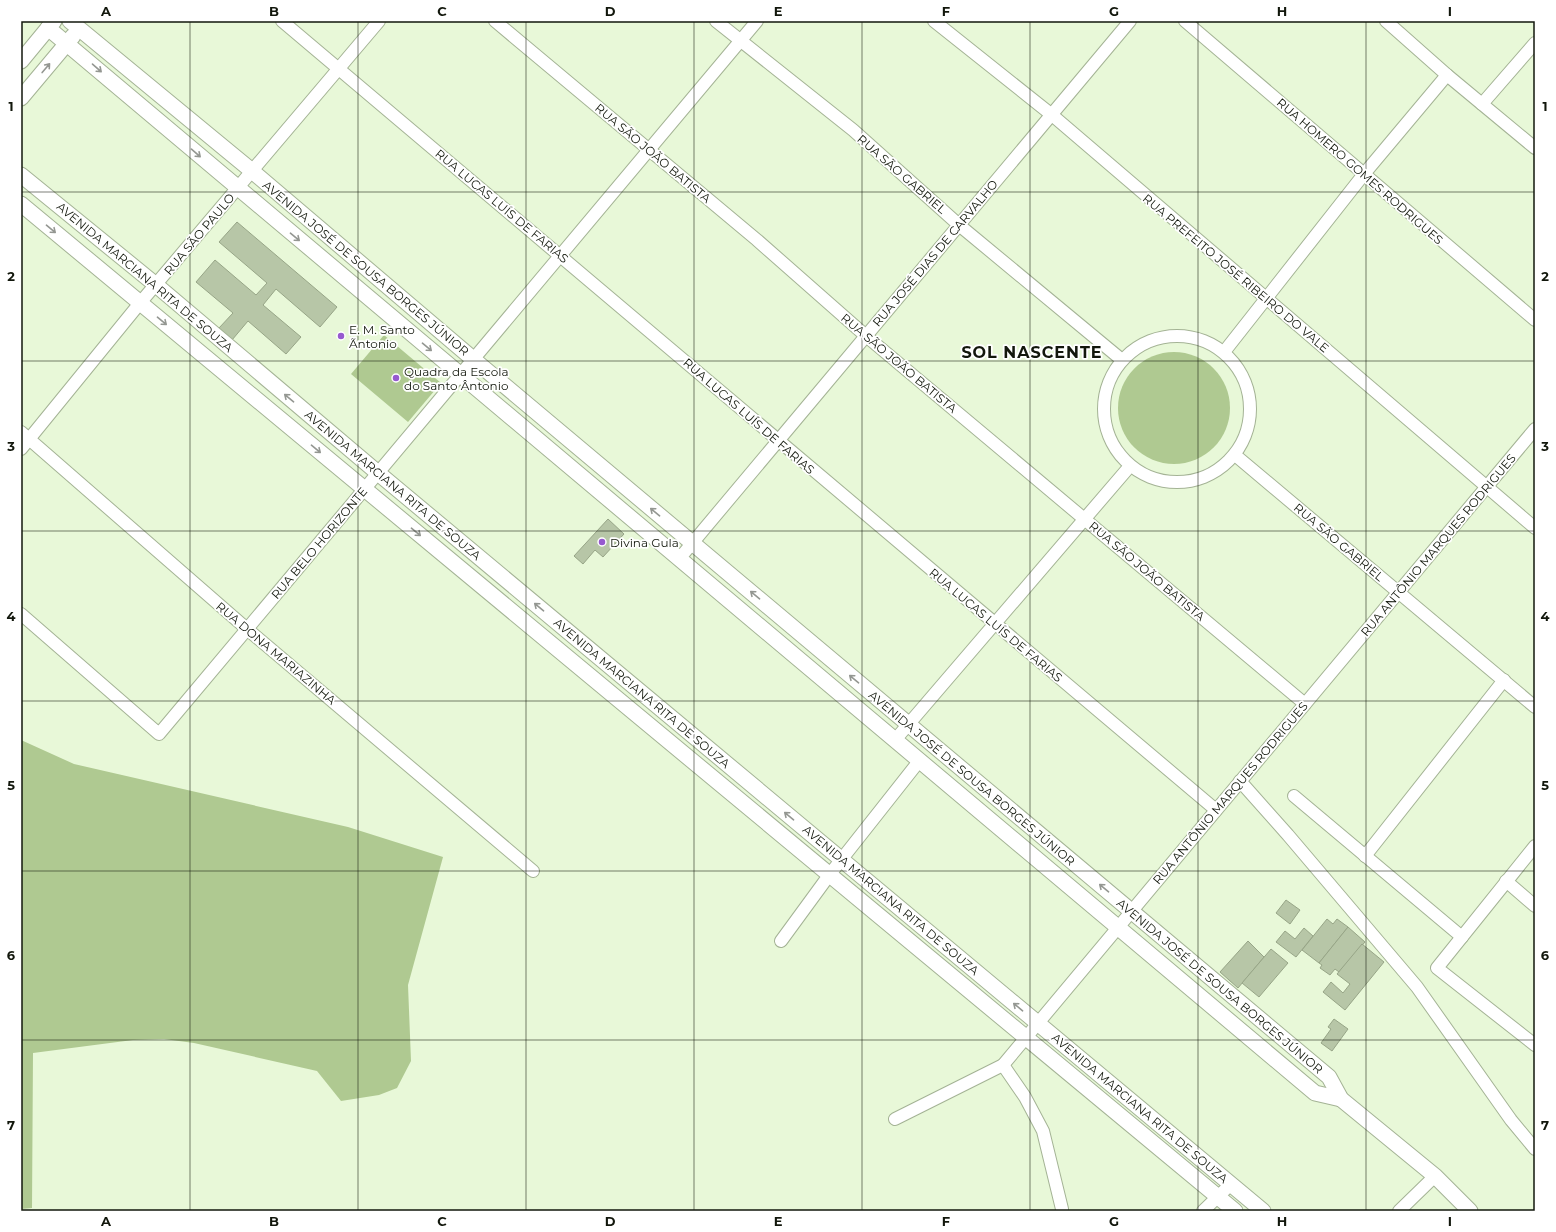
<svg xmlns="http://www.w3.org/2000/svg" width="1556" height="1232" font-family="Montserrat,sans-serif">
<rect width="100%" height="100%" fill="#e8f8d8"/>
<g fill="#afc991">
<polygon points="384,335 441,383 408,422 351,374"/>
<circle cx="1174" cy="408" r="56"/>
<polygon points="21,740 74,764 348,827 443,857 408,985 411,1061 397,1088 379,1095 341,1101 317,1071 194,1043 164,1039 133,1040 33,1053 32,1208 21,1209"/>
</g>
<g fill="#b7c6a7" stroke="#97a587">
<polygon points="237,222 337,307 320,327 276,289 263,305 301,337 286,354 248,321 232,340 219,328 233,313 196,282 215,260 256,295 267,283 219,242"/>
<polygon points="608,519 624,534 603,557 595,550 583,564 574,556"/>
<polygon points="1286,900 1300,910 1290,924 1276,913"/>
<polygon points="1327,919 1333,924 1337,919 1348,927 1319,963 1302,950"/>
<polygon points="1348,927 1365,942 1339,972 1335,969 1330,975 1320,968 1322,965 1319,963"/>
<polygon points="1304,928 1313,936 1296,957 1276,942 1285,931 1295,939"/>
<polygon points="1248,941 1264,957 1238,988 1220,972"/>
<polygon points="1362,944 1384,962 1345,1010 1323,992 1331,982 1343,993 1350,984 1337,974"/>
<polygon points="1271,949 1288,963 1259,997 1242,983"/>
<polygon points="1334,1019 1348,1029 1332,1051 1321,1043 1331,1029 1328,1027"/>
</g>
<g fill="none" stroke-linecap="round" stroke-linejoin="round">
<defs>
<g id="minor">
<polyline points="282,21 1216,810"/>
<polyline points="495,21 757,240 866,336 1305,704"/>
<polyline points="716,21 853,130 959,225 1122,360"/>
<polyline points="934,21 1052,115 1535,528"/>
<polyline points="1185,21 1535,320"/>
<polyline points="1386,21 1447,75 1535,148"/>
<polyline points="1482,104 1535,43"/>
<circle cx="1177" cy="409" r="73"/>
<polyline points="1224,352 1364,174 1447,75"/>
<polyline points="21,432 247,629 533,871"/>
<polyline points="21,449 140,303 379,21"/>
<polyline points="1235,455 1535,707"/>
<polyline points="679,559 1130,21"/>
<polyline points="21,614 159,734 757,21"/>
<polyline points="895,740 1130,466"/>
<polyline points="1240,781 1288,835 1417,987 1511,1120 1535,1149"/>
<polyline points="1294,796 1462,937"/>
<polyline points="1535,846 1437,968 1535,1045"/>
<polyline points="1365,856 1504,680"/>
<polyline points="1506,881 1535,906"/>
<polyline points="781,941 830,874 920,760"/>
<polyline points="1003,1065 1025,1097 1043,1131 1062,1209"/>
<polyline points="895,1119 1003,1065 1535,429"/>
<polyline points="1203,1211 1231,1184"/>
<polyline points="1399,1211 1435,1176"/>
</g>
<g id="tertiary">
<polyline points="70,21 252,171 473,359 1329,1077 1341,1099 1435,1176 1470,1211"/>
<polyline points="48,28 1315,1093 1341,1099"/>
<polyline points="21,61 54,21"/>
<polyline points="21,98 73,36"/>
<polyline points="21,175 156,285 378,473 1263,1211"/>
<polyline points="21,204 1235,1211"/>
</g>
</defs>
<use href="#minor" stroke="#a4b395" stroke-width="14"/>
<use href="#tertiary" stroke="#a4b395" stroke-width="17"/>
<use href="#minor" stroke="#fff" stroke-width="12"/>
<use href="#tertiary" stroke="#fff" stroke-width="15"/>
</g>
<defs><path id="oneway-shaft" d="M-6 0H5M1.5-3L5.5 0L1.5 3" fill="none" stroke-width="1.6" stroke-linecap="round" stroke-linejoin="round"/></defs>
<g stroke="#949792">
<use href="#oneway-shaft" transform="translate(46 68) rotate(-50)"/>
<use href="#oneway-shaft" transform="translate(97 68) rotate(41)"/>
<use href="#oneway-shaft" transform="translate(196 153) rotate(41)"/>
<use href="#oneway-shaft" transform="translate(51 229) rotate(40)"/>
<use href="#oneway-shaft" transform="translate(295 237) rotate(40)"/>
<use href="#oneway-shaft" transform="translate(162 321) rotate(40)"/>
<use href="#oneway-shaft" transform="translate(427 347) rotate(40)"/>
<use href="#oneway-shaft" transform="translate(289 398) rotate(-140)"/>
<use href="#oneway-shaft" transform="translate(316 449) rotate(40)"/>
<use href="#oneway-shaft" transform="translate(655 512) rotate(-140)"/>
<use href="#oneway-shaft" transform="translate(416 532) rotate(40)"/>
<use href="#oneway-shaft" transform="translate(755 595) rotate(-140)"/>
<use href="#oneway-shaft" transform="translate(539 607) rotate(-140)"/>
<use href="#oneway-shaft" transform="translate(854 679) rotate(-140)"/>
<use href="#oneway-shaft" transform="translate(789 816) rotate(-140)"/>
<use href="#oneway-shaft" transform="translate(1104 888) rotate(-140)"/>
<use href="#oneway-shaft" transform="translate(1018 1007) rotate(-140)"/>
</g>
<path fill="none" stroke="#12170c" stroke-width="1" stroke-opacity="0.55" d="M190 21V1211M358 21V1211M526 21V1211M694 21V1211M862 21V1211M1030 21V1211M1198 21V1211M1366 21V1211M21 192H1535M21 361H1535M21 531H1535M21 701H1535M21 871H1535M21 1040H1535"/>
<g fill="#9659cf" stroke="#fff" stroke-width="1.5">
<circle cx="341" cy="336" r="4"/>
<circle cx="396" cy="378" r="4"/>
<circle cx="602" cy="542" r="4"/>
</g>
<g text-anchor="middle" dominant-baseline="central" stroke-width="3.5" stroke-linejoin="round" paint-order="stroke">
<g font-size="12" fill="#12170c" stroke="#fff">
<text transform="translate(653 153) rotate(40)">RUA SÃO JOÃO BATISTA</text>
<text transform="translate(1360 171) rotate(41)">RUA HOMERO GOMES RODRIGUES</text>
<text transform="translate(902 174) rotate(41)">RUA SÃO GABRIEL</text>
<text transform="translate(502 206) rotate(40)">RUA LUCAS LUÍS DE FARIAS</text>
<text transform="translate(199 234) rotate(-50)">RUA SÃO PAULO</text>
<text transform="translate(935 253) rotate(-50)">RUA JOSÉ DIAS DE CARVALHO</text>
<text transform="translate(366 268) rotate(40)">AVENIDA JOSÉ DE SOUSA BORGES JÚNIOR</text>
<text transform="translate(1236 273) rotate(40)">RUA PREFEITO JOSÉ RIBEIRO DO VALE</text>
<text transform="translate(145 277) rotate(40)">AVENIDA MARCIANA RITA DE SOUZA</text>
<text transform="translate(899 363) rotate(40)">RUA SÃO JOÃO BATISTA</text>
<text transform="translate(749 416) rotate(41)">RUA LUCAS LUÍS DE FARIAS</text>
<text transform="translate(393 485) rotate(40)">AVENIDA MARCIANA RITA DE SOUZA</text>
<text transform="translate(1339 542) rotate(40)">RUA SÃO GABRIEL</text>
<text transform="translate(319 543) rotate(-50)">RUA BELO HORIZONTE</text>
<text transform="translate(1438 545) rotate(-50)">RUA ANTÔNIO MARQUES RODRIGUES</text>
<text transform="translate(1147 571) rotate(40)">RUA SÃO JOÃO BATISTA</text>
<text transform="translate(996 625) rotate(40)">RUA LUCAS LUÍS DE FARIAS</text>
<text transform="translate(276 653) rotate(40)">RUA DONA MARIAZINHA</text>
<text transform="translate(642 693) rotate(40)">AVENIDA MARCIANA RITA DE SOUZA</text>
<text transform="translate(972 778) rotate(40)">AVENIDA JOSÉ DE SOUSA BORGES JÚNIOR</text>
<text transform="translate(1230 793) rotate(-50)">RUA ANTÔNIO MARQUES RODRIGUES</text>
<text transform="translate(891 900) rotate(40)">AVENIDA MARCIANA RITA DE SOUZA</text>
<text transform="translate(1220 986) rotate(40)">AVENIDA JOSÉ DE SOUSA BORGES JÚNIOR</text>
<text transform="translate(1140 1108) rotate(40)">AVENIDA MARCIANA RITA DE SOUZA</text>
</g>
<g font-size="12" fill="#12170c" stroke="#fff" text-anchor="start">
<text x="349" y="329">E. M. Santo<tspan x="349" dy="14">Ãntonio</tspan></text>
<text x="404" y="371">Quadra da Escola<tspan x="404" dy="14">do Santo Ântonio</tspan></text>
<text x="610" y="542">Divina Gula</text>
</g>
<g font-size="16" font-weight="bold" letter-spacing="1" fill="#12170c" stroke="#fff">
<text x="1032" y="352">SOL NASCENTE</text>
</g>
</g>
<rect width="1556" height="1232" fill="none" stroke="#ffffff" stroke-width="44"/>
<rect x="22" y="22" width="1512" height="1188" fill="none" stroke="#12170c" stroke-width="1.5"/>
<g font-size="13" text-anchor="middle" font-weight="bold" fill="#12170c">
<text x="106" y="16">A</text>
<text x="274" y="16">B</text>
<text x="442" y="16">C</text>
<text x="610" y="16">D</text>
<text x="778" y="16">E</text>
<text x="946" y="16">F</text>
<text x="1114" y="16">G</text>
<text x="1282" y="16">H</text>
<text x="1450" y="16">I</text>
<text x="11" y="111">1</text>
<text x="1545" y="111">1</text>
<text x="11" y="281">2</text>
<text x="1545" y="281">2</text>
<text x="11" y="451">3</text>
<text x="1545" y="451">3</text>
<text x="11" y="621">4</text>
<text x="1545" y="621">4</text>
<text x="11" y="790">5</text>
<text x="1545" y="790">5</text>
<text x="11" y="960">6</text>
<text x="1545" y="960">6</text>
<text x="11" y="1130">7</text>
<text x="1545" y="1130">7</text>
<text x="106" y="1226">A</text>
<text x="274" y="1226">B</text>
<text x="442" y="1226">C</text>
<text x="610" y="1226">D</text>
<text x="778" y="1226">E</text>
<text x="946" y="1226">F</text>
<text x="1114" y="1226">G</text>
<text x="1282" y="1226">H</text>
<text x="1450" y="1226">I</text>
</g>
</svg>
